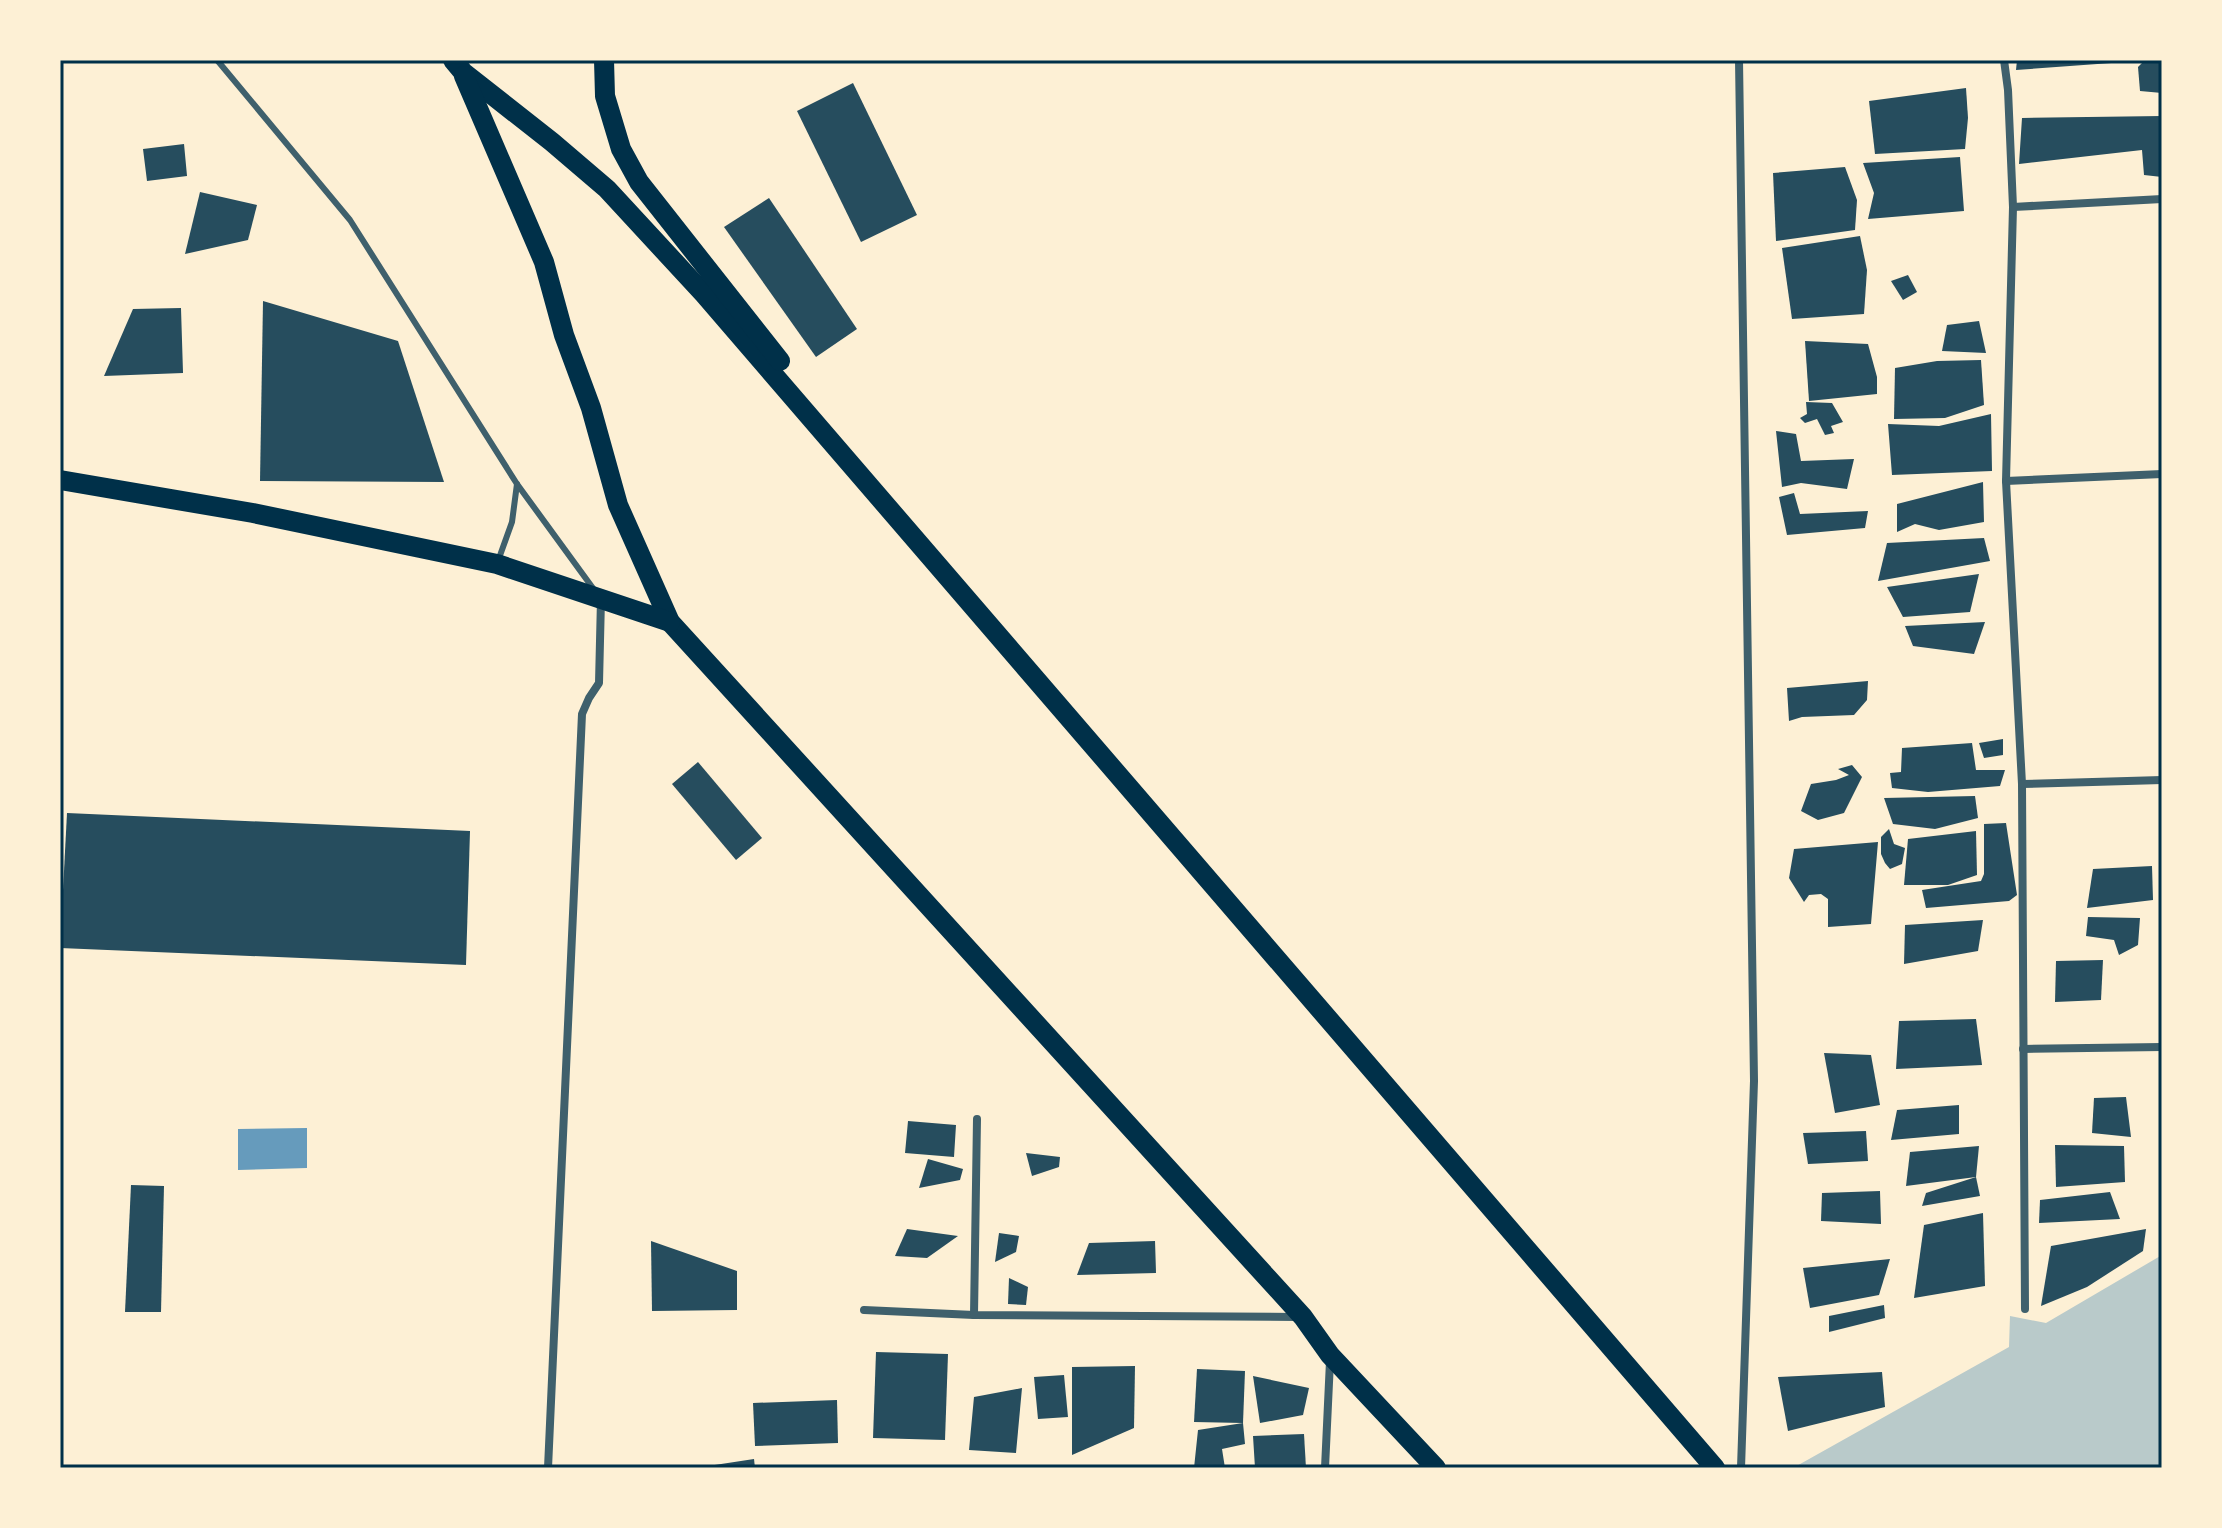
<svg xmlns="http://www.w3.org/2000/svg" width="2222" height="1528" font-family="'Libre Baskerville',serif">
<rect width="100%" height="100%" fill="#fdf0d5"/>
<polygon fill="#b9caca" points="2162,1255 2162,1468 1793,1468 2009,1347 2010,1316 2046,1323"/>
<polygon fill="#669bbc" points="307,1128 307,1168 238,1170 238,1129"/>
<g fill="#264d5e">
<polygon points="2017,60 2125,60 2125,62 2016,70"/>
<polygon points="2145,60 2162,60 2162,93 2140,91 2138,67"/>
<polygon points="853,83 917,215 861,242 797,111"/>
<polygon points="1966,88 1968,118 1965,149 1875,154 1869,101"/>
<polygon points="2162,116 2162,177 2144,175 2142,150 2019,164 2022,118"/>
<polygon points="184,144 187,176 147,181 143,149"/>
<polygon points="1960,157 1964,211 1868,219 1874,193 1863,163"/>
<polygon points="1845,167 1857,200 1855,230 1776,241 1773,173"/>
<polygon points="200,192 257,205 248,240 185,254"/>
<polygon points="769,198 857,329 816,357 724,227"/>
<polygon points="1860,236 1867,270 1864,314 1792,319 1782,248"/>
<polygon points="1908,275 1917,292 1903,300 1891,281"/>
<polygon points="263,301 398,341 444,482 260,481"/>
<polygon points="181,308 183,373 104,376 133,309"/>
<polygon points="1979,321 1986,353 1942,351 1947,325"/>
<polygon points="1805,341 1868,344 1877,377 1877,394 1809,401"/>
<polygon points="1981,360 1984,405 1945,418 1894,419 1895,368 1937,361"/>
<polygon points="1806,402 1832,403 1843,422 1831,426 1834,433 1825,435 1817,419 1805,423 1800,418 1807,414"/>
<polygon points="1991,414 1992,471 1892,475 1888,424 1939,426"/>
<polygon points="1776,431 1796,434 1801,461 1854,459 1847,489 1801,483 1782,487"/>
<polygon points="1983,482 1984,522 1939,530 1915,524 1897,532 1897,504"/>
<polygon points="1794,493 1800,514 1868,511 1865,528 1787,535 1779,497"/>
<polygon points="1984,538 1990,561 1878,581 1887,543"/>
<polygon points="1979,574 1970,612 1903,617 1887,587"/>
<polygon points="1985,622 1974,654 1913,646 1905,626"/>
<polygon points="1868,681 1867,700 1854,715 1802,717 1789,721 1787,688"/>
<polygon points="2003,739 2003,755 1984,758 1979,743"/>
<polygon points="1972,743 1976,770 2005,770 2000,786 1928,792 1892,788 1890,773 1901,772 1902,748"/>
<polygon points="698,762 762,838 736,860 672,784"/>
<polygon points="1852,765 1862,777 1844,813 1818,820 1801,811 1811,784 1836,780 1849,775 1838,769"/>
<polygon points="1975,796 1978,818 1935,829 1893,824 1884,798"/>
<polygon points="67,813 470,831 466,965 60,948"/>
<polygon points="2006,823 2017,895 2009,901 1926,908 1922,890 1981,881 1984,874 1984,824"/>
<polygon points="1889,829 1894,844 1905,848 1902,864 1890,869 1885,863 1881,854 1881,837"/>
<polygon points="1976,831 1977,875 1948,885 1904,885 1908,839"/>
<polygon points="1878,842 1871,924 1828,927 1828,899 1821,894 1809,895 1804,902 1789,878 1794,849"/>
<polygon points="2152,866 2153,900 2087,908 2093,869"/>
<polygon points="2088,917 2140,918 2138,945 2119,955 2114,940 2086,936"/>
<polygon points="1983,920 1978,951 1904,964 1905,925"/>
<polygon points="2103,960 2101,1000 2055,1002 2056,961"/>
<polygon points="1976,1019 1982,1065 1896,1069 1899,1021"/>
<polygon points="1824,1053 1871,1055 1880,1105 1835,1113"/>
<polygon points="2126,1097 2131,1137 2092,1133 2094,1098"/>
<polygon points="1959,1105 1959,1134 1891,1140 1897,1110"/>
<polygon points="908,1121 956,1125 954,1157 905,1153"/>
<polygon points="1866,1131 1868,1161 1808,1164 1803,1133"/>
<polygon points="2055,1145 2124,1146 2125,1182 2056,1187"/>
<polygon points="1979,1146 1976,1177 1906,1186 1910,1152"/>
<polygon points="1026,1153 1060,1157 1059,1167 1032,1176"/>
<polygon points="928,1159 963,1169 960,1180 919,1188"/>
<polygon points="1976,1177 1980,1196 1922,1206 1926,1193"/>
<polygon points="131,1185 164,1186 161,1312 125,1312"/>
<polygon points="1880,1191 1881,1224 1821,1221 1822,1193"/>
<polygon points="2110,1192 2120,1219 2039,1223 2040,1200"/>
<polygon points="1983,1213 1985,1286 1914,1298 1924,1225"/>
<polygon points="907,1229 958,1236 927,1258 895,1256"/>
<polygon points="2146,1229 2143,1251 2087,1287 2041,1306 2051,1246"/>
<polygon points="999,1233 1019,1236 1016,1252 995,1262"/>
<polygon points="651,1241 737,1271 737,1310 652,1311"/>
<polygon points="1155,1241 1156,1273 1077,1275 1089,1243"/>
<polygon points="1890,1259 1879,1295 1810,1308 1803,1268"/>
<polygon points="1009,1278 1028,1287 1026,1305 1008,1304"/>
<polygon points="1884,1305 1885,1318 1829,1332 1829,1316"/>
<polygon points="876,1352 948,1354 945,1440 873,1438"/>
<polygon points="1135,1366 1134,1428 1072,1455 1072,1367"/>
<polygon points="1197,1369 1245,1371 1243,1423 1194,1422"/>
<polygon points="1882,1372 1885,1407 1788,1431 1778,1377"/>
<polygon points="1064,1375 1068,1417 1038,1419 1034,1377"/>
<polygon points="1253,1376 1309,1388 1303,1415 1260,1423"/>
<polygon points="1022,1388 1016,1453 969,1450 974,1397"/>
<polygon points="837,1400 838,1443 755,1446 753,1403"/>
<polygon points="1243,1423 1245,1444 1222,1449 1225,1468 1194,1468 1198,1430"/>
<polygon points="1304,1434 1306,1468 1255,1468 1253,1436"/>
<polygon points="754,1459 755,1468 708,1468 708,1466"/>
</g>
<g fill="none" stroke-linecap="round" stroke-linejoin="round">
<g stroke="#3f606c" stroke-width="6">
<polyline points="217,60 350,220 517,484 595,591"/>
<polyline points="498,561 512,522 517,484"/>
</g>
<g stroke="#3f606c" stroke-width="8">
<polyline points="1739,60 1754,1081 1741,1468"/>
<polyline points="2004,60 2008,90 2013,207 2006,481 2022,784 2025,1309"/>
<polyline points="2013,207 2162,199"/>
<polyline points="2006,481 2162,474"/>
<polyline points="2022,784 2162,780"/>
<polyline points="2023,1049 2162,1047"/>
<polyline points="864,1310 974,1315 1298,1317"/>
<polyline points="974,1315 977,1119"/>
<polyline points="548,1468 582,714 589,698 599,683 601,599"/>
<polyline points="1325,1468 1330,1361"/>
</g>
<g stroke="#003049" stroke-width="20">
<polyline points="453,60 463,72 552,142 607,189 704,294 1715,1468"/>
<polyline points="604,60 605,96 621,149 639,182 780,361"/>
<polyline points="464,76 544,262 564,335 591,408 618,505 670,622 1303,1317 1330,1355 1436,1468"/>
<polyline points="60,480 253,513 497,564 670,622"/>
</g>
</g>
<rect width="2222" height="1528" fill="none" stroke="#fdf0d5" stroke-width="124"/>
<rect x="62" y="62" width="2098" height="1404" fill="none" stroke="#003049" stroke-width="3"/>
</svg>
